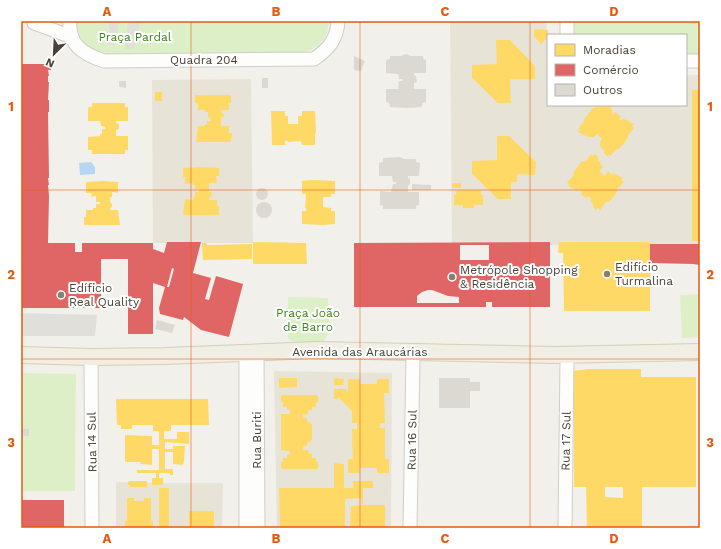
<svg xmlns="http://www.w3.org/2000/svg" width="721" height="549" font-family="'Work Sans',sans-serif">
<rect width="100%" height="100%" fill="#f2f0ea"/>
<g fill="#e7e3d7">
<polygon points="450,21 546,21 548,40 548,105 686,105 686,75 700,75 700,244 649,245 452,245"/>
<polygon points="251,79 253,243 153,243 152,80"/>
<polygon points="274,371 392,373 391,528 277,528"/>
<polygon points="116,482 168,483 223,483 222,528 116,528"/>
</g>
<g fill="#ddefc7">
<path d="M77 21H328C330 37 319 48 305 52L105 54C88 52 76 39 77 21Z"/>
<polygon points="567,21 700,21 700,61 686,61 686,35 567,35"/>
<polygon points="700,294 700,337 682,338 680,295"/>
<path d="M288 297 328 298C328 310 333 335 322 343 312 343 296 346 288 338Z"/>
<polygon points="21,373 76,374 75,491 21,491"/>
</g>
<g fill="#e1dfda">
<polygon points="109,21 119,21 117,37 114,46 105,43 109,35"/>
<polygon points="128,21 139,21 138,40 134,49 125,49"/>
<polygon points="21,313 97,315 95,336 21,336"/>
</g>
<polygon fill="#b6d7f4" points="91,162 95,167 95,174 80,175 79,163"/>
<g fill="#ffd966" fill-rule="evenodd">
<polygon points="534,29 548,30 548,37 541,44 534,36"/>
<polygon points="496,40 510,40 535,66 535,79 510,79 511,103 498,103 472,78 472,65 497,64"/>
<rect x="692" y="90" width="8" height="151"/>
<rect x="155" y="92" width="7" height="9"/>
<polygon points="195,95 231,95 231,103 229,103 229,110 221,110 221,112 224,114 224,117 221,118 221,126 229,126 229,133 232,133 231,142 196,142 198,126 205,126 205,124 207,125 207,121 211,121 211,118 208,117 208,112 205,112 205,110 198,110 198,103 195,103"/>
<polygon points="92,103 125,103 125,107 128,107 128,121 116,121 116,123 119,124 119,129 116,130 116,136 128,136 128,150 125,150 125,154 92,154 92,150 88,150 88,137 100,136 100,134 102,134 102,129 105,129 105,127 101,126 100,121 88,121 88,107 92,107"/>
<polygon points="598,105 609,105 612,110 613,115 615,112 621,117 618,120 624,119 634,124 632,126 634,128 628,135 628,138 620,148 617,149 610,156 609,154 607,156 604,153 604,150 601,148 600,142 602,139 597,134 594,137 588,137 578,132 580,130 578,129 584,121 584,119 593,108 595,108"/>
<polygon points="271,111 285,111 285,116 288,116 288,124 298,124 298,116 302,116 302,111 315,111 316,133 315,134 315,145 302,145 301,141 288,142 288,141 285,141 285,145 272,145"/>
<polygon points="497,136 509,136 536,162 535,175 517,174 517,182 511,182 511,199 498,199 472,174 472,161 497,160"/>
<polygon points="591,154 593,156 595,154 598,157 598,160 601,163 600,164 603,167 599,171 605,176 608,171 612,175 613,173 623,178 621,180 624,182 617,189 617,192 609,202 606,202 600,210 598,208 596,210 593,207 593,204 590,201 592,199 588,196 586,198 581,194 582,192 579,189 577,191 568,186 569,184 567,182 574,175 573,173 582,161 585,162"/>
<polygon points="201,167 219,168 219,176 216,176 217,183 209,183 209,191 212,193 211,197 209,198 209,200 217,200 217,206 219,206 219,215 183,215 185,199 193,200 193,198 195,197 195,192 199,192 199,189 195,189 195,185 193,185 193,183 185,184 185,177 183,177 183,168"/>
<polygon points="314,180 335,181 335,194 331,194 331,197 323,197 323,207 331,208 331,211 335,211 335,224 323,225 302,224 302,211 306,211 306,208 305,208 306,194 302,194 302,181"/>
<polygon points="103,181 118,182 118,193 112,192 112,197 110,197 110,202 112,204 112,207 110,208 110,210 118,210 120,225 84,225 84,217 86,217 86,210 93,210 93,208 96,208 96,204 100,204 100,202 96,202 96,196 91,197 92,193 86,193 86,182"/>
<rect x="452" y="183" width="9" height="5"/>
<polygon points="456,190 481,190 481,195 483,195 483,205 474,205 474,208 463,208 463,205 454,205 454,195 456,195"/>
<polygon points="253,242 306,243 307,264 253,264"/>
<polygon points="559,242 650,242 650,311 564,311 563,253 558,253"/>
<polygon points="202,243 207,243 207,245 252,244 252,259 203,260"/>
<path d="M588 369H641V377H696V487H642V528H587L586 487H574V371ZM605 487H623V498L605 497Z"/>
<polygon points="279,378 297,378 297,387 279,388"/>
<polygon points="334,378 344,379 343,385 334,385"/>
<polygon points="348,379 360,379 360,384 377,384 377,379 389,379 389,393 384,393 385,423 380,423 380,428 385,428 385,459 389,459 389,473 377,473 377,468 360,468 360,473 348,473 348,459 353,459 352,429 357,429 357,423 352,423 352,411 338,397 337,399 334,399 334,389 347,389 346,390 348,392"/>
<polygon points="281,395 318,395 318,402 316,402 316,407 312,407 312,410 308,410 308,415 303,414 303,418 307,418 307,422 309,422 312,425 312,440 309,442 307,443 307,446 303,446 303,450 308,450 309,454 312,454 312,458 316,458 316,462 318,462 318,469 281,469 281,462 283,462 283,458 287,458 287,454 290,454 290,451 281,450 281,414 290,414 290,410 287,410 287,407 283,407 283,402 281,402"/>
<polygon points="116,399 208,399 209,425 171,425 171,431 164,431 164,439 177,439 177,432 189,432 189,444 165,442 165,449 173,449 173,446 185,446 184,460 183,465 173,464 173,452 165,452 165,469 173,469 173,475 170,475 170,473 159,473 159,478 163,478 163,485 152,485 152,478 156,478 156,473 137,473 137,470 159,470 159,449 152,449 152,465 140,464 141,462 125,462 125,435 152,436 152,445 159,445 159,431 153,431 153,425 132,425 132,429 121,429 121,425 117,425"/>
<polygon points="334,463 344,464 344,488 353,488 353,481 373,481 373,488 363,488 363,505 385,505 385,528 350,528 351,506 362,505 361,498 345,499 345,528 280,528 279,488 334,488"/>
<polygon points="130,481 147,481 147,487 130,487 130,485 128,485 128,482"/>
<rect x="159" y="488" width="10" height="40"/>
<polygon points="127,498 134,498 134,501 144,501 144,498 151,498 151,521 153,521 153,528 125,528 125,521 127,521"/>
<rect x="189" y="511" width="25" height="17"/>
</g>
<g fill="#e06666" fill-rule="evenodd">
<path d="M21 64H51V70H48L49 76H48V82H49L48 100H49V112H48L49 178H48L49 185H48L49 196 48 243H75V252H82V243H153V249L164 253 167 242H201L193 273 211 278 205 299 209 300 216 276 243 284 229 337 201 330 184 317 183 320 160 314 159 308 165 287 153 283V334H128V259H101V308H21ZM172 268 174 269 169 287H167Z"/>
<path d="M550 242V307H492V302H486V307H354V243ZM460 245H489V260H460ZM428 290H432L448 296 459 297V303H417V296L422 292Z"/>
<polygon points="650,244 700,244 700,265 693,264 650,263"/>
<rect x="21" y="500" width="43" height="28"/>
</g>
<g fill="#dcd9d2">
<polygon points="406,54 411,56 423,56 423,59 426,60 426,73 414,73 414,75 416,76 417,82 414,83 414,89 426,89 426,102 422,103 422,107 406,108 390,107 389,103 386,102 386,89 398,89 399,81 403,81 403,79 399,79 398,74 386,73 386,60 390,59 390,56 401,56"/>
<polygon points="354,56 365,61 361,71 354,70"/>
<rect x="262" y="78" width="6" height="10"/>
<polygon points="119,81 126,81 126,88 120,87 119,86"/>
<polygon points="400,157 404,159 416,159 416,162 420,163 419,176 408,176 408,178 410,179 410,184 408,186 408,192 419,192 419,205 416,206 416,209 383,209 383,206 380,205 380,191 391,192 393,184 396,184 396,182 393,182 392,176 379,176 379,163 383,162 383,158"/>
<polygon points="412,184 431,185 431,190 412,190"/>
<circle cx="262" cy="194" r="6"/>
<circle cx="264" cy="210" r="8"/>
<polygon points="157,320 175,325 172,333 155,329"/>
<polygon points="439,378 470,378 470,382 480,382 480,391 470,391 470,408 439,408"/>
<rect x="21" y="429" width="8" height="7"/>
</g>
<g fill="none" stroke-linecap="round" stroke-linejoin="round">
<defs>
<g id="minor">
<path d="M70 21C68 45 83 54 104 61L314 59C329 49 337 39 338 21"/>
<polyline points="567,21 567,35"/>
<polyline points="34,23 72,37"/>
<polyline points="686,61 700,61"/>
<polyline points="257,352 258,528"/>
<polyline points="246,353 246,528"/>
<polyline points="91,357 92,528"/>
<polyline points="410,528 413,358 414,352"/>
<polyline points="565,528 567,361 565,354"/>
</g>
<polyline id="major" points="21,355 91,357 165,356 317,350 555,355 700,352"/>
</defs>
<use href="#minor" stroke="#d0cec7" stroke-width="15"/>
<use href="#major" stroke="#d6cfb5" stroke-width="18"/>
<use href="#minor" stroke="#fdfdfc" stroke-width="13"/>
<use href="#major" stroke="#f1eee4" stroke-width="16"/>
</g>
<path fill="none" stroke="#e8590c" stroke-width="1" stroke-opacity="0.55" d="M191 21V528M360 21V528M530 21V528M21 190H700M21 359H700"/>
<g fill="#848074" stroke="#fff" stroke-width="1.5">
<circle cx="607" cy="274" r="4"/>
<circle cx="452" cy="277" r="4"/>
<circle cx="61" cy="295" r="4"/>
</g>
<g text-anchor="middle" dominant-baseline="central" stroke-width="4" stroke-linejoin="round" paint-order="stroke">
<g font-size="12" fill="#3f8320" stroke="#fff">
<text x="135" y="37">Praça Pardal</text>
<text x="308" y="313">Praça João<tspan x="308" dy="14">de Barro</tspan></text>
</g>
<g font-size="12" fill="#494335" stroke="#fff">
<text x="204" y="60">Quadra 204</text>
<text x="360" y="352">Avenida das Araucárias</text>
<text transform="translate(257 440) rotate(-90)">Rua Buriti</text>
<text transform="translate(412 440) rotate(-89)">Rua 16 Sul</text>
<text transform="translate(566 441) rotate(-89)">Rua 17 Sul</text>
<text transform="translate(92 442) rotate(-91)">Rua 14 Sul</text>
</g>
<g font-size="12" fill="#494335" stroke="#fff" text-anchor="start">
<text x="615" y="267">Edifício<tspan x="615" dy="14">Turmalina</tspan></text>
<text x="460" y="270">Metrópole Shopping<tspan x="460" dy="14">&amp; Residência</tspan></text>
<text x="69" y="288">Edíficio<tspan x="69" dy="14">Real Quality</tspan></text>
</g>
</g>
<rect width="721" height="549" fill="none" stroke="#ffffff" stroke-width="44"/>
<rect x="547" y="34" width="140" height="72" fill="#ffffff" stroke="#b6b4ae"/>
<rect x="555" y="44" width="20" height="12" fill="#ffd966" stroke="#b6b4ae"/>
<text x="583" y="54" font-size="12" fill="#494335">Moradias</text>
<rect x="555" y="64" width="20" height="12" fill="#e06666" stroke="#b6b4ae"/>
<text x="583" y="74" font-size="12" fill="#494335">Comércio</text>
<rect x="555" y="84" width="20" height="12" fill="#dcd9d2" stroke="#b6b4ae"/>
<text x="583" y="94" font-size="12" fill="#494335">Outros</text>
<g transform="translate(54 54) rotate(204)" stroke="#ffffff" stroke-width="3" paint-order="stroke">
<path d="M0-3L7 15L0 10L-7 15Z" fill="#494335"/>
<text y="-6" font-size="11" font-weight="bold" text-anchor="middle" fill="#494335">N</text>
</g>
<rect x="22" y="22" width="677" height="505" fill="none" stroke="#e8590c" stroke-width="1.5"/>
<g font-size="13" text-anchor="middle" font-weight="bold" fill="#e8590c">
<text x="107" y="16">A</text>
<text x="276" y="16">B</text>
<text x="445" y="16">C</text>
<text x="614" y="16">D</text>
<text x="11" y="111">1</text>
<text x="710" y="111">1</text>
<text x="11" y="279">2</text>
<text x="710" y="279">2</text>
<text x="11" y="447">3</text>
<text x="710" y="447">3</text>
<text x="107" y="543">A</text>
<text x="276" y="543">B</text>
<text x="445" y="543">C</text>
<text x="614" y="543">D</text>
</g>
</svg>
